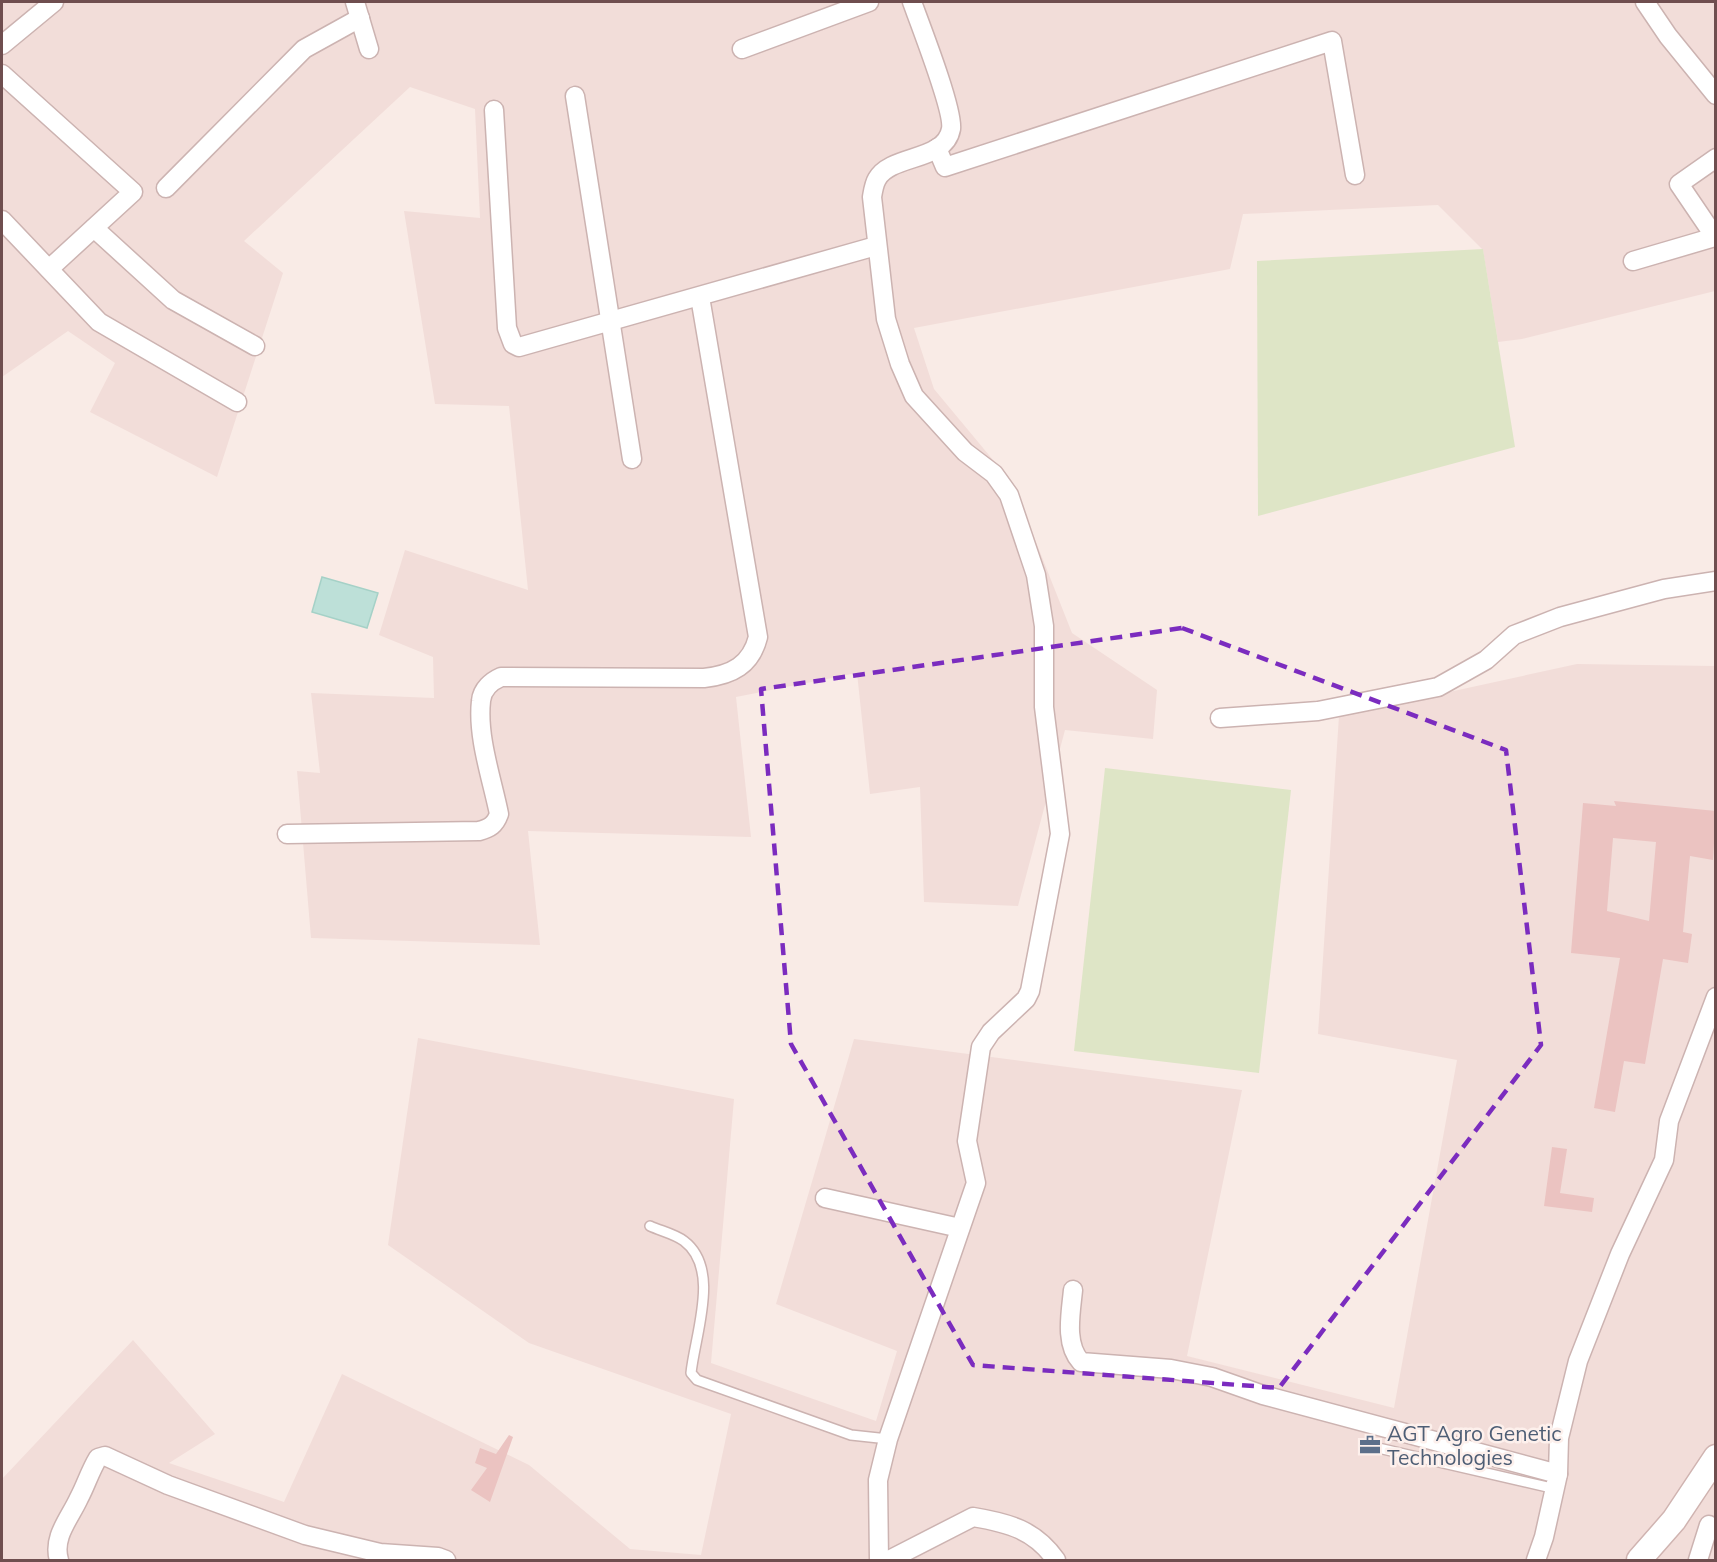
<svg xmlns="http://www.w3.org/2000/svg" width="1717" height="1562" font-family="Mulish,sans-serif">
<rect width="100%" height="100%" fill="#f9ebe6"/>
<g fill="#f2ddd9">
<polygon points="2,2 1715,2 1715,291 1522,339 1498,342 1483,250 1438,205 1243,214 1230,269 914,328 934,389 1013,484 1072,633 1157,690 1153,739 1065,730 1018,906 924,902 920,787 870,794 857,673 736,697 751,837 528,831 540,945 311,938 297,771 320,773 311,693 434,698 433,657 379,635 405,550 528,590 509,406 435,404 404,211 480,218 475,109 410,87 244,241 283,273 217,477 90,412 115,363 68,331 2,377"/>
<polygon points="1577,664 1715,666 1715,1560 2,1560 2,1479 133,1340 215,1434 169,1463 284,1502 342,1374 529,1465 630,1549 701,1555 731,1414 529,1343 388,1245 418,1038 734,1099 711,1363 876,1421 897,1351 776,1304 854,1039 1242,1090 1187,1356 1394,1408 1457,1060 1318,1034 1339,716"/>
</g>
<g fill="#dee5c6">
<polygon points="1483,249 1515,447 1258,516 1257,261"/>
<polygon points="1105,768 1291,790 1259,1073 1074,1051"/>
</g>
<polygon fill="#bde0d8" stroke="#a5d1c7" stroke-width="1.5" points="322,577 378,593 367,628 312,612"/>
<g fill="#ebc3c1" fill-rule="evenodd">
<path d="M1614 801 1716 811 1713 860 1690 856 1683 932 1692 934 1688 963 1663 959 1645 1064 1624 1061 1615 1112 1594 1108 1620 958 1571 953 1583 803 1616 806ZM1613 838 1656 842 1649 921 1607 911Z"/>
<polygon points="1552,1147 1567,1149 1560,1193 1594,1198 1592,1212 1544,1206"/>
<polygon points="509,1435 513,1437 490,1502 471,1490 487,1468 475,1463 480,1448 496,1454"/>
</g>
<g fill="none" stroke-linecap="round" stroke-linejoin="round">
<defs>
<g id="service">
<path d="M650 1226C661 1231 675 1234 684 1241 721 1269 695 1334 691 1373L697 1380 851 1435 888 1439"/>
<polyline points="1374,1447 1556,1489"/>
</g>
<g id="minor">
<polyline points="355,2 369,49"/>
<polyline points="1645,2 1668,36 1716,95"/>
<polyline points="2,45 54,2"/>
<polyline points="742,49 869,2"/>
<polyline points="2,74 133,192 49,269"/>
<polyline points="575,96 632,459"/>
<polyline points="494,110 507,328 513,344 519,347 876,246"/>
<polyline points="937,148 945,167 1332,41 1355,175"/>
<polyline points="166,188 304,49 360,18"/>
<polyline points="2,220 99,322 237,402"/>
<polyline points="94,228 173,300 255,346"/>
<polyline points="1633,261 1715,237 1679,184 1716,158"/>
<polyline points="1220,718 1318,711 1438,687 1486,660 1514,635 1560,617 1664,589 1716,581"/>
<path d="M287 834 479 831C490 828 495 825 499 814 492 779 477 737 481 701 482 689 492 681 501 677L704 678C732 675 751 665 758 637L700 297"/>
<polyline points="825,1198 960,1228"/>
<path d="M1073 1290C1071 1312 1064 1344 1081 1362L1171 1369 1212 1377 1263 1395 1558 1474 1544 1537 1536 1560"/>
<polyline points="1558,1474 1559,1438 1578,1361 1620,1254 1664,1160 1669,1121 1716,997"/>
<path d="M59 1560C52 1537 70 1518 79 1498 86 1485 90 1471 98 1458L105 1456 168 1485 305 1535 380 1553 438 1557 446 1560"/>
<path d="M879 1560 878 1480 888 1439 976 1183 967 1141 981 1047 991 1032 1026 999 1030 991 1060 834 1044 707V626L1036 575 1009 495 994 474 965 452 914 396 900 364 886 319 872 197C873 191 874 184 877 179 891 154 945 162 951 129 954 111 920 24 912 2"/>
<path d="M889 1560 973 1517C1009 1523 1035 1530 1056 1560"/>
<polyline points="1698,1560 1709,1525"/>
</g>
<polyline id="secondary" points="1639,1560 1674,1520 1716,1457"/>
</defs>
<use href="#service" stroke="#ccb3b1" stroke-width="12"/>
<use href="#minor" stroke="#ccb3b1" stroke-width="21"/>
<use href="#secondary" stroke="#d0b4b1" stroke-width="27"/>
<use href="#service" stroke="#fff" stroke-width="9"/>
<use href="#minor" stroke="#fff" stroke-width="18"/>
<use href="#secondary" stroke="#fff" stroke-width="24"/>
</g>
<path fill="none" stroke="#7b2cbf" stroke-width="4.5" stroke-dasharray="12 8" stroke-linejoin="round" d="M1182 628 1506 750 1541 1045 1279 1388 973 1365 791 1044 761 689Z"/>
<defs>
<symbol id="office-bare" viewBox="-9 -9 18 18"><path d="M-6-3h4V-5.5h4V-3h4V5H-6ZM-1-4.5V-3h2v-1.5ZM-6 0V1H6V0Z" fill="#5c6f8a" stroke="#fdf0ec" stroke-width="2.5" paint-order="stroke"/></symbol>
</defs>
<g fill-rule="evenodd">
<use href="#office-bare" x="1355" y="1430" width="30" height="30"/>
</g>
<g text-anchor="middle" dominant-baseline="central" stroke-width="5" stroke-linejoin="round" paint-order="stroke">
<g font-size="21" fill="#4e5e75" stroke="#fdf0ec" text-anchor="start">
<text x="1387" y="1433">AGT Agro Genetic<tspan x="1387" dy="24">Technologies</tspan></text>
</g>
</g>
<rect width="1717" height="1562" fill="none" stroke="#6f4e4f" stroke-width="6"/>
</svg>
